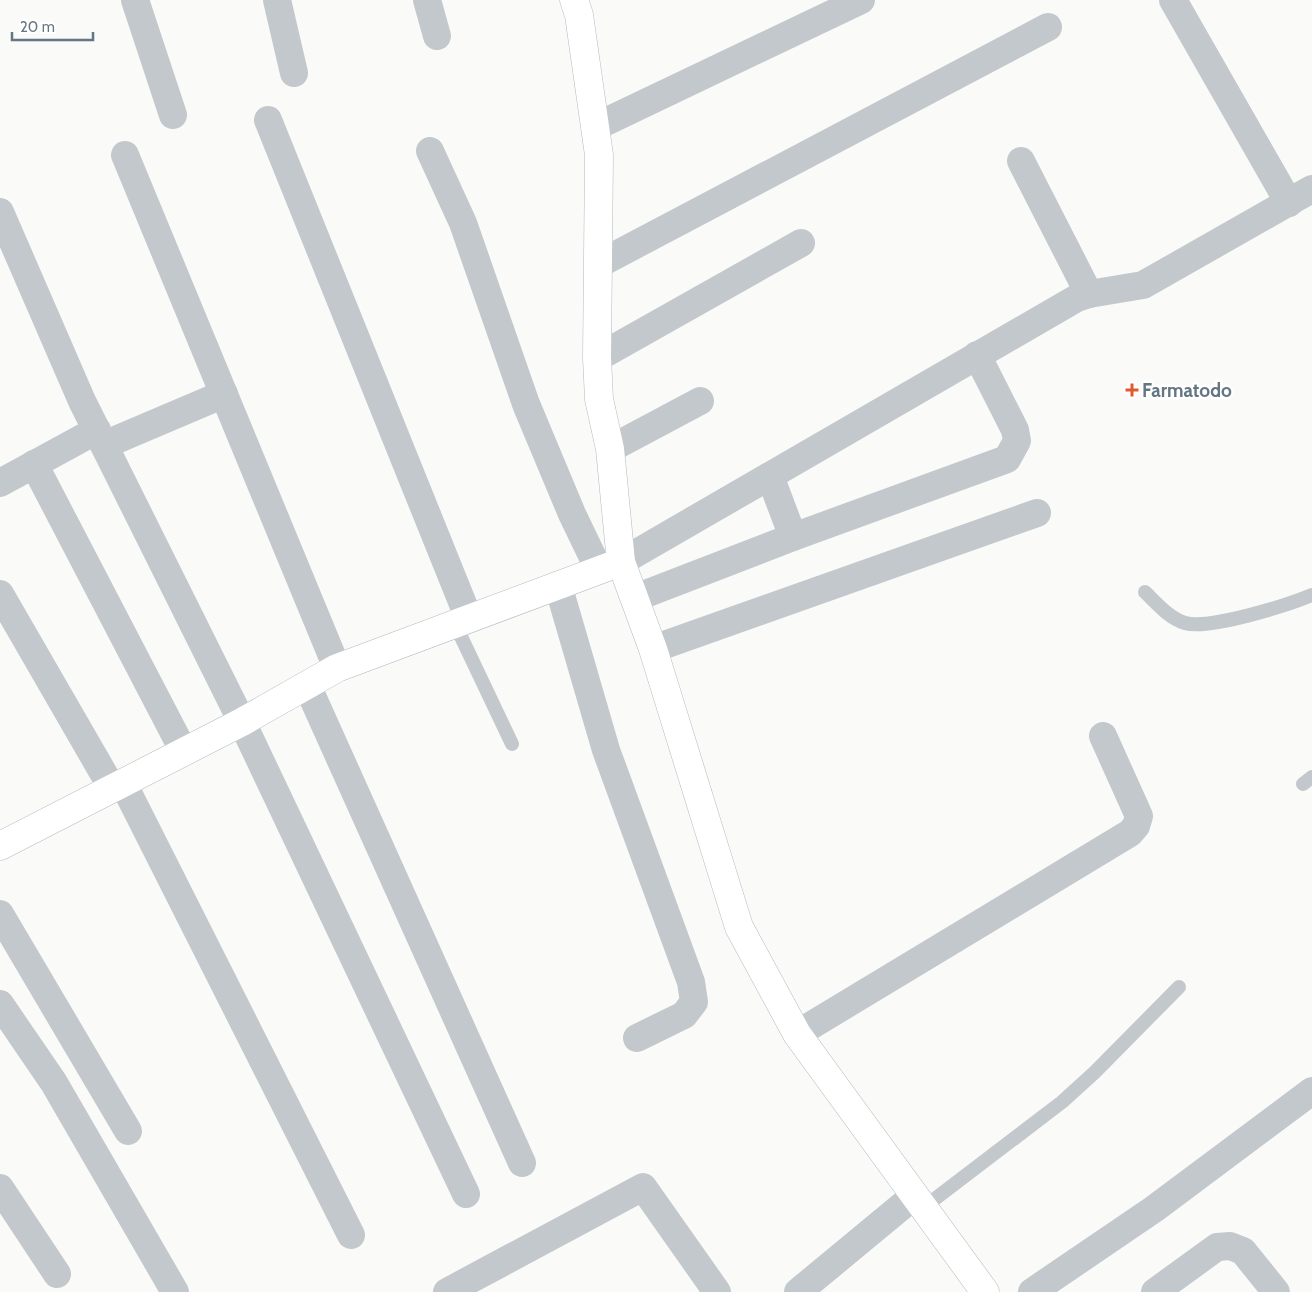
<svg xmlns="http://www.w3.org/2000/svg" width="1312" height="1292" font-family="Cabin,sans-serif">
<rect width="100%" height="100%" fill="#fafaf8"/>
<g fill="none" stroke-linecap="round" stroke-linejoin="round">
<defs>
<g id="secondary">
<polyline points="574,0 579,15 599,155 597,358 599,399 610,449 621,562 653,649 739,927 797,1034 985,1292"/>
<polyline points="0,846 242,722 337,668 621,562"/>
</g>
</defs>
<use href="#secondary" stroke="#b3babf" stroke-width="29"/>
<g stroke="#c3c8cc" stroke-width="14">
<path d="M1145 592C1156 603 1169 618 1185 623 1209 630 1288 605 1312 595"/>
<polyline points="455,624 512,744"/>
<polyline points="1303,784 1312,777"/>
<polyline points="923,1208 1062,1102 1095,1072 1179,987"/>
</g>
<g stroke="#c3c8cc" stroke-width="28">
<polyline points="135,0 173,115"/>
<polyline points="277,0 294,73"/>
<polyline points="427,0 437,36"/>
<polyline points="1173,0 1289,203"/>
<polyline points="268,120 469,619"/>
<polyline points="595,127 861,0"/>
<polyline points="430,151 463,223 526,404 572,514 599,570"/>
<polyline points="125,155 337,668"/>
<polyline points="1021,161 1089,294"/>
<polyline points="0,212 82,401 242,722 466,1194"/>
<polyline points="599,264 1048,27"/>
<polyline points="597,358 801,243"/>
<polyline points="104,445 224,394"/>
<polyline points="610,449 700,401"/>
<polyline points="34,464 184,752"/>
<polyline points="770,476 793,537"/>
<polyline points="0,483 97,430"/>
<polyline points="621,562 1077,298 1089,294 1143,285 1312,189"/>
<polyline points="558,585 606,750 691,982 694,1002 684,1015 637,1038"/>
<polyline points="0,594 112,788"/>
<polyline points="635,598 793,537 1007,459 1017,441 1015,430 977,355"/>
<polyline points="653,649 1037,513"/>
<polyline points="307,685 522,1163"/>
<polyline points="123,783 351,1235"/>
<polyline points="0,914 128,1131"/>
<polyline points="0,1004 54,1083 175,1292"/>
<polyline points="797,1034 1130,833 1136,826 1139,816 1103,736"/>
<polyline points="0,1188 57,1274"/>
<polyline points="447,1292 643,1187 717,1292"/>
<polyline points="798,1292 914,1196"/>
<polyline points="1032,1292 1154,1209 1312,1091"/>
<polyline points="1155,1292 1217,1247 1230,1246 1243,1251 1276,1292"/>
</g>
<use href="#secondary" stroke="#fff" stroke-width="28"/>
</g>
<path fill="#e4572e" stroke="#fff" stroke-width="2" d="M1129.5 382.5h5v5h5v5h-5v5h-5v-5h-5v-5h5z"/>
<g text-anchor="middle" dominant-baseline="central" stroke-width="5" stroke-linejoin="round" paint-order="stroke">
<g font-size="19" font-weight="bold" fill="#657683" stroke="#fff" text-anchor="start">
<text x="1142" y="390">Farmatodo</text>
</g>
</g>
<path d="M12 32v8h81v-8" fill="none" stroke="#657683" stroke-width="2.5"/>
<text x="20" y="32" font-size="15" fill="#657683" stroke="#ffffff" stroke-width="4" paint-order="stroke">20 m</text>
</svg>
